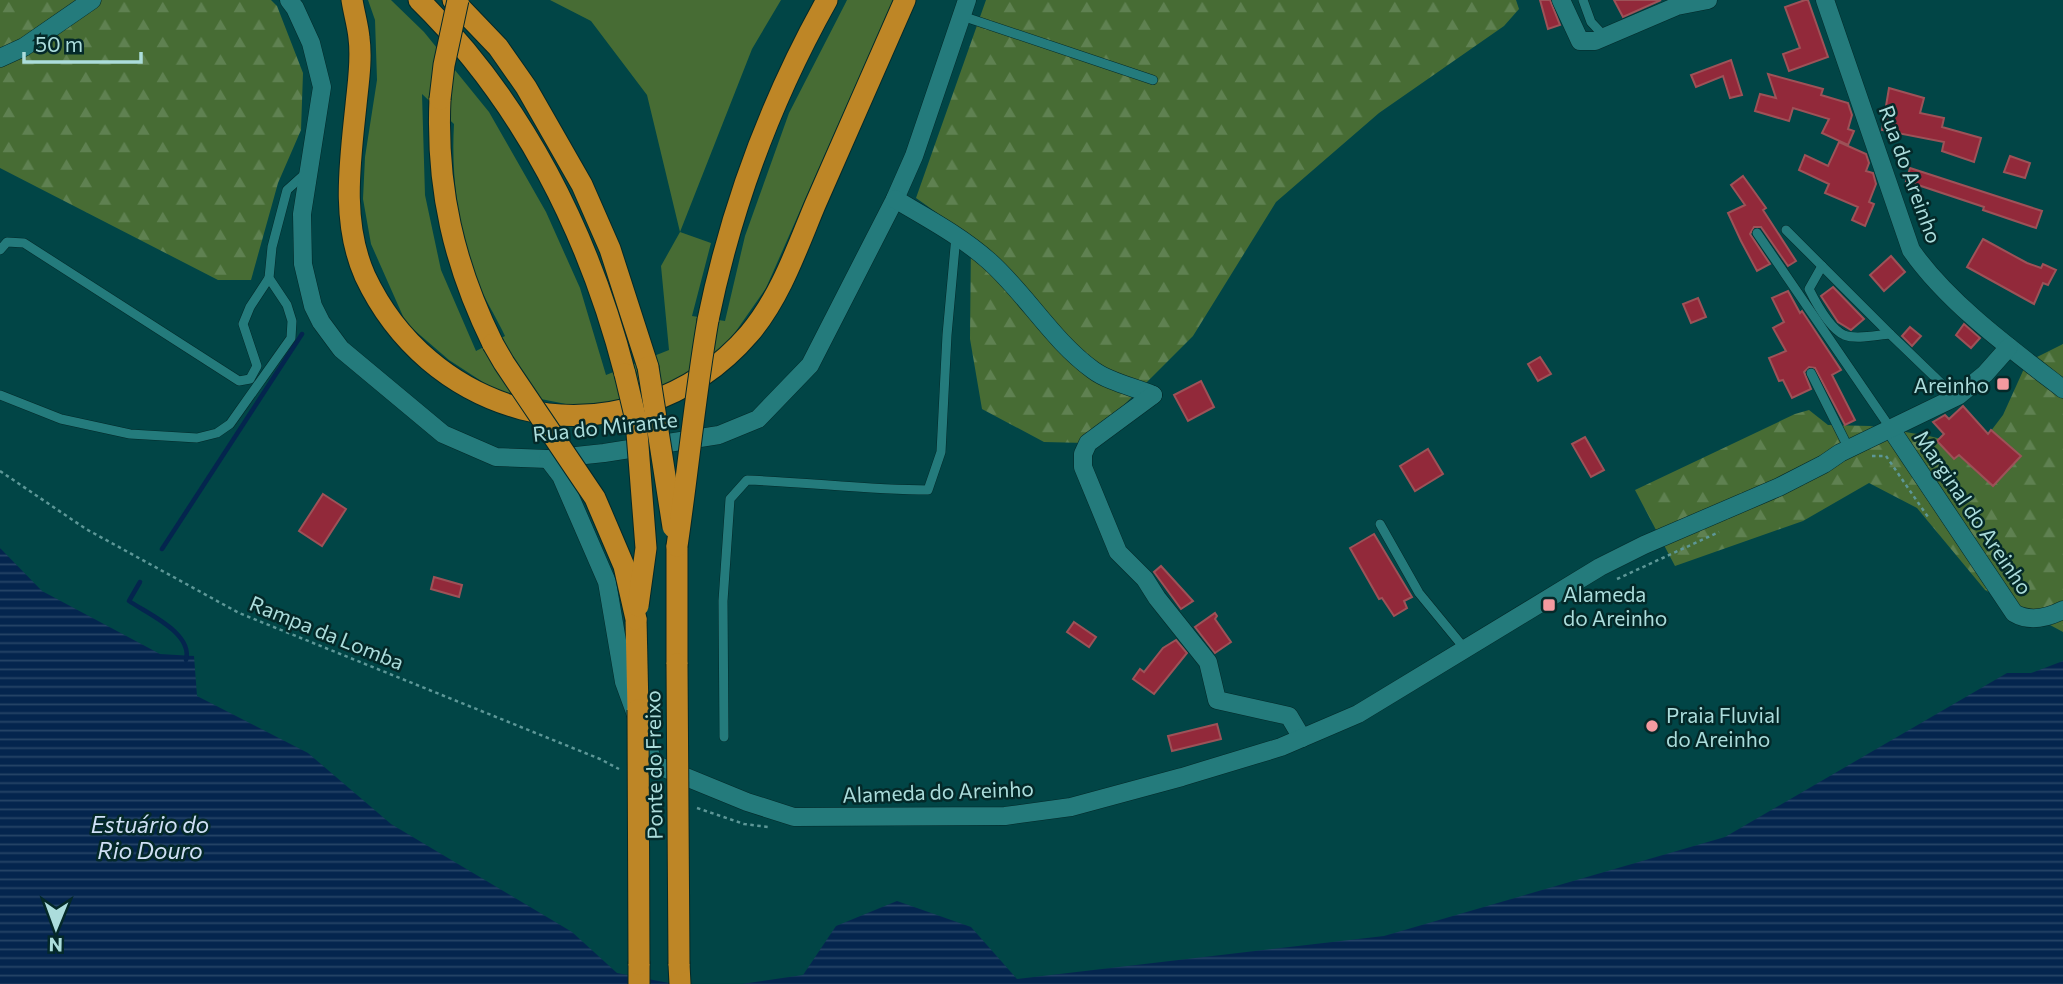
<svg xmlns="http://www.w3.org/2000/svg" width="2063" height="984" font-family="Commissioner,sans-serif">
<defs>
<pattern id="forest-firs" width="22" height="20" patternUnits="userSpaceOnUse" patternTransform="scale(1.75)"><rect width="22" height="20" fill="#476c34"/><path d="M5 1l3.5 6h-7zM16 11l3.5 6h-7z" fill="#5f8151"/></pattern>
<pattern id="water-rules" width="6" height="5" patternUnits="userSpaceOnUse" patternTransform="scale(1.75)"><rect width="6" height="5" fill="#04254e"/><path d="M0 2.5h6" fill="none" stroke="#264467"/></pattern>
</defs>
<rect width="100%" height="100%" fill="#014546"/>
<path fill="#476c34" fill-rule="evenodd" d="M368 0H391L424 32 489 112 546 212 580 288 606 375 669 350 661 266 680 232 647 95 591 21 550 0H781L752 49 680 232 711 243 692 316 725 321 745 236 789 113 844 6 847 0H893L766 288 734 334 721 349 677 382 608 403 571 405 495 390 449 360 406 323 371 244 363 199 365 157 377 80 375 20ZM422 94 454 124C451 176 458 229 476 278 484 298 496 317 505 336L476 351 441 270 425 195Z"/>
<g fill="url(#forest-firs)">
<polygon points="0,0 271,0 277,6 303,73 301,130 278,183 251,280 218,280 0,168"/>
<polygon points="986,0 1516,0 1519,9 1504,26 1379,113 1276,202 1193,336 1086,443 1044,442 982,409 970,339 971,237 916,198"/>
<polygon points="2063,344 2063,632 1985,590 1917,508 1869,483 1803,521 1675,566 1635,490 1795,414 1809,410 1828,425 1870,426 1929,436 1978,448 2003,415 2027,362"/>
</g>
<g fill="url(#water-rules)">
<polygon points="0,548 42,591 160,654 194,656 197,696 308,753 391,824 572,932 617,973 674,984 0,984"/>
<polygon points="2063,661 2063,984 742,984 803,975 836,926 897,901 971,927 1017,979 1384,936 1725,837 2007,673 2031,673"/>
</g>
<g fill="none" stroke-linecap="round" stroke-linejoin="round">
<g stroke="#04254e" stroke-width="4.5">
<polyline points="162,549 302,334"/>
<path d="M140 582 129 601C148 614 193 633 186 660"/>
</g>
</g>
<g fill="#92293a" stroke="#9d5258" stroke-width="2">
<polygon points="1540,0 1550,0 1560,25 1548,29"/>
<polygon points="1614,0 1661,0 1623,17"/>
<polygon points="1805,0 1808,0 1828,57 1789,71 1783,54 1800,48 1785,7"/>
<polygon points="1731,60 1742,95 1730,98 1723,76 1696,87 1691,75"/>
<polygon points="1768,74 1823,89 1821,95 1848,103 1852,115 1848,129 1854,131 1848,145 1822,133 1829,119 1793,108 1789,121 1755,111 1760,94 1776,98"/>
<polygon points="1889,88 1924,98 1920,113 1944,118 1942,127 1981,138 1974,162 1942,151 1944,142 1882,130"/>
<polygon points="1839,142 1866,154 1869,163 1866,171 1873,173 1876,184 1869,202 1874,204 1865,226 1852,220 1858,207 1825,193 1829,184 1799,170 1805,155 1828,166"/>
<polygon points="2010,156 2030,163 2025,178 2004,172"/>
<polygon points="1910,168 2042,211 2036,228 1983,210 1984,207 1906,181"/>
<polygon points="1743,176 1766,208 1763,210 1796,261 1788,266 1761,227 1754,227 1750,234 1770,264 1757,271 1741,241 1728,213 1745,205 1731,185"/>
<polygon points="1983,239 2027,263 2041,268 2043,264 2056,270 2048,285 2043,283 2034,304 1967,267"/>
<polygon points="1891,256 1905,272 1884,291 1870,275"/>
<polygon points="1833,287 1864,319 1851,330 1838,322 1821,296"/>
<polygon points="1788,291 1800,313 1802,311 1841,370 1832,375 1855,420 1845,425 1815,368 1809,367 1804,372 1811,389 1792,398 1783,380 1779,381 1769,358 1786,351 1773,328 1784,322 1772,298"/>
<polygon points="1698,298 1706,317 1691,323 1683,304"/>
<polygon points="1964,324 1980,338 1971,348 1956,335"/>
<polygon points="1910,327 1921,336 1912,346 1902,336"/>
<polygon points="1540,357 1551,374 1538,381 1528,364"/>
<polygon points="1201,381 1214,407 1188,421 1174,395"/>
<polygon points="1963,406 1988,434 1991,430 2021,456 1993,486 1959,455 1954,459 1937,441 1944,434 1933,422 1945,415 1949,419"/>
<polygon points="1585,437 1604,470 1591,477 1572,444"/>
<polygon points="1428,449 1443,474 1415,491 1400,466"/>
<polygon points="323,494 346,509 322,546 299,531"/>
<polygon points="1374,534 1412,597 1404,601 1407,608 1394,616 1382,598 1379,599 1350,548"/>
<polygon points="1161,566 1193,601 1181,609 1154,572"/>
<polygon points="434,577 462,585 459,597 431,589"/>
<polygon points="1215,613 1217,616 1215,619 1231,642 1215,653 1195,627"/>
<polygon points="1074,622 1096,637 1089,647 1067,632"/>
<polygon points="1176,640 1187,653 1154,694 1133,679 1140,669 1144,672 1163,648"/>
<polygon points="1217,724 1221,739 1172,751 1168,736"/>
</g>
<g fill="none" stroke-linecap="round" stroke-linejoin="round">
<defs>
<g id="lane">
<polyline points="1583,0 1591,22 1605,37"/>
<polyline points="962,16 1153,80"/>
<polyline points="1786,230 1890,334 1943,385 1958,396"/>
<polyline points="1757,233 1891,429"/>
<polyline points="0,250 7,242 24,243 239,381 250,379 257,366 243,324 250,307 269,278"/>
<path d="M1822 266 1809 289C1816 303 1829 328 1844 335 1856 340 1877 335 1890 334"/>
<polyline points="1811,373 1849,449"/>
<polyline points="0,395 61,419 130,434 197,438 217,433 230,424 291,338 292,321 287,305 269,278 272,247 287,190 307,172"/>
<polyline points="1380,524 1419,593 1465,649"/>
<path d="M724 737 723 601 730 499 747 480C808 482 867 490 928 490L941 452 947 335 956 236"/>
</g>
<g id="street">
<polyline points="289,0 295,8 311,43 322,87 302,214 303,264 313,306 321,322 341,349 443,434 496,457 548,459 604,453 719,435 758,419 810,365 895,199 914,156 967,0"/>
<polyline points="1561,0 1580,41 1595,41 1677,6 1708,0"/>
<path d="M1825 0 1911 250C1948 303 2011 349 2063 389"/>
<polyline points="0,58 24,47 92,0"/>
<path d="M895 199C927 218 961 236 989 261 1027 295 1052 340 1093 370 1109 382 1134 387 1153 395"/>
<polyline points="1153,395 1088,443 1083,454 1083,467 1118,552 1145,579 1157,598 1208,662 1217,700 1289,716 1302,738"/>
<path d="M1891 429 2014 613C2029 622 2047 618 2063 610"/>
<polyline points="548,459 561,476 607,582 624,682 654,764 747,802 794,817 1005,816 1071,807 1182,777 1281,747 1358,714 1600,567 1644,545 1779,487 1824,464 1840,453 1958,396 1985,374 2009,347"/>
</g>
<g id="highway">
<path d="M352 0C354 13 358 26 359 38 362 60 358 84 356 105 350 162 341 222 365 276 396 342 452 390 522 409 604 430 694 398 749 334 780 298 797 248 815 205 845 137 875 68 905 0"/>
<path d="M419 0C523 102 589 234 625 374"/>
<polyline points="453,0 498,47 526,87 582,185 610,249 648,367"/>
<path d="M440 99C436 188 454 265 493 344"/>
<path d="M708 320C731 208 771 100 827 0"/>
<polyline points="677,546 677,664"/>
<polyline points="636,619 638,710"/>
<polyline points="639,964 639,984"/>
<polyline points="679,964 680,984"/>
</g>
</defs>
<use href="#lane" stroke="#042929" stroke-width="10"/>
<use href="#street" stroke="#042929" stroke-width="19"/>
<use href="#highway" stroke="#042929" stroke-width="23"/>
<g stroke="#5d9797" stroke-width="2.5" stroke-dasharray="3.5 3.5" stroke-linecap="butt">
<polyline points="1872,456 1886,456 1928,517"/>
<polyline points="0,471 86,529 239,613 600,759 619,769"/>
<polyline points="1617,579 1719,532"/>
<polyline points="697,808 744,824 768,827"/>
</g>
<use href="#lane" stroke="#247b7c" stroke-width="9"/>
<use href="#street" stroke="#247b7c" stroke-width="18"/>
<use href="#highway" stroke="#be8626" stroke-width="21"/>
<defs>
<g id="highway-bridge">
<polyline points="440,99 444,65 458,0"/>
<polyline points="493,344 504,363 595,498 624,566 636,619"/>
<polyline points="648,367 673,527"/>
<polyline points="625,374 636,420 646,548 638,606"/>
<path d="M677 546C688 471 695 395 708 320"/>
<polyline points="677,664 679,964"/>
<polyline points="638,710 639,964"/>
</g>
</defs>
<use href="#highway-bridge" stroke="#042929" stroke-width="23" stroke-linecap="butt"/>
<use href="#highway-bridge" stroke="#be8626" stroke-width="21"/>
</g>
<g fill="#f49aa0" stroke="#042929" stroke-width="2.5">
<rect x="1996" y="377" width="14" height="14" rx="3.5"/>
<rect x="1542" y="598" width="14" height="14" rx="3.5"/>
<circle cx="1652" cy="726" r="7"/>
</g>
<g text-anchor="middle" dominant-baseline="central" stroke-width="5" stroke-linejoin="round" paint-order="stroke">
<g font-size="21" fill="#acdddc" stroke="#042929">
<text transform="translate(1911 174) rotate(70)">Rua do Areinho</text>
<text transform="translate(605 426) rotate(-6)">Rua do Mirante</text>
<text transform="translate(1974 512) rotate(56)">Marginal do Areinho</text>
<text transform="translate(327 632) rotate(22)">Rampa da Lomba</text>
<text transform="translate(653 765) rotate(-91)">Ponte do Freixo</text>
<text transform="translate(938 791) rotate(-2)">Alameda do Areinho</text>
</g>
<g font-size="21" fill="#acdddc" stroke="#042929" text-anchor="start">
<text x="1989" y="384" text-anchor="end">Areinho</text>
<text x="1563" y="593">Alameda<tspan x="1563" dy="24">do Areinho</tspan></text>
<text x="1666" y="714">Praia Fluvial<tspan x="1666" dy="24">do Areinho</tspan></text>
</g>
<g font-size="23" font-style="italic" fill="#cfdff5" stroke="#042929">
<text x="150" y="824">Estuário do<tspan x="150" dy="26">Rio Douro</tspan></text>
</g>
</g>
<g transform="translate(56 928) rotate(181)" stroke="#042929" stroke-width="5" paint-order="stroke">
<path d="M0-5L12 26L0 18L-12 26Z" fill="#acdddc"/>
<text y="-10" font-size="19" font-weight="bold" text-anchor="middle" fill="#acdddc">N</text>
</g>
<path d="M24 52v10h117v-10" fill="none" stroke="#acdddc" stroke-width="3.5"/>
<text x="35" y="52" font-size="21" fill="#acdddc" stroke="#042929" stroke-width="5" paint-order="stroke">50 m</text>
</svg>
